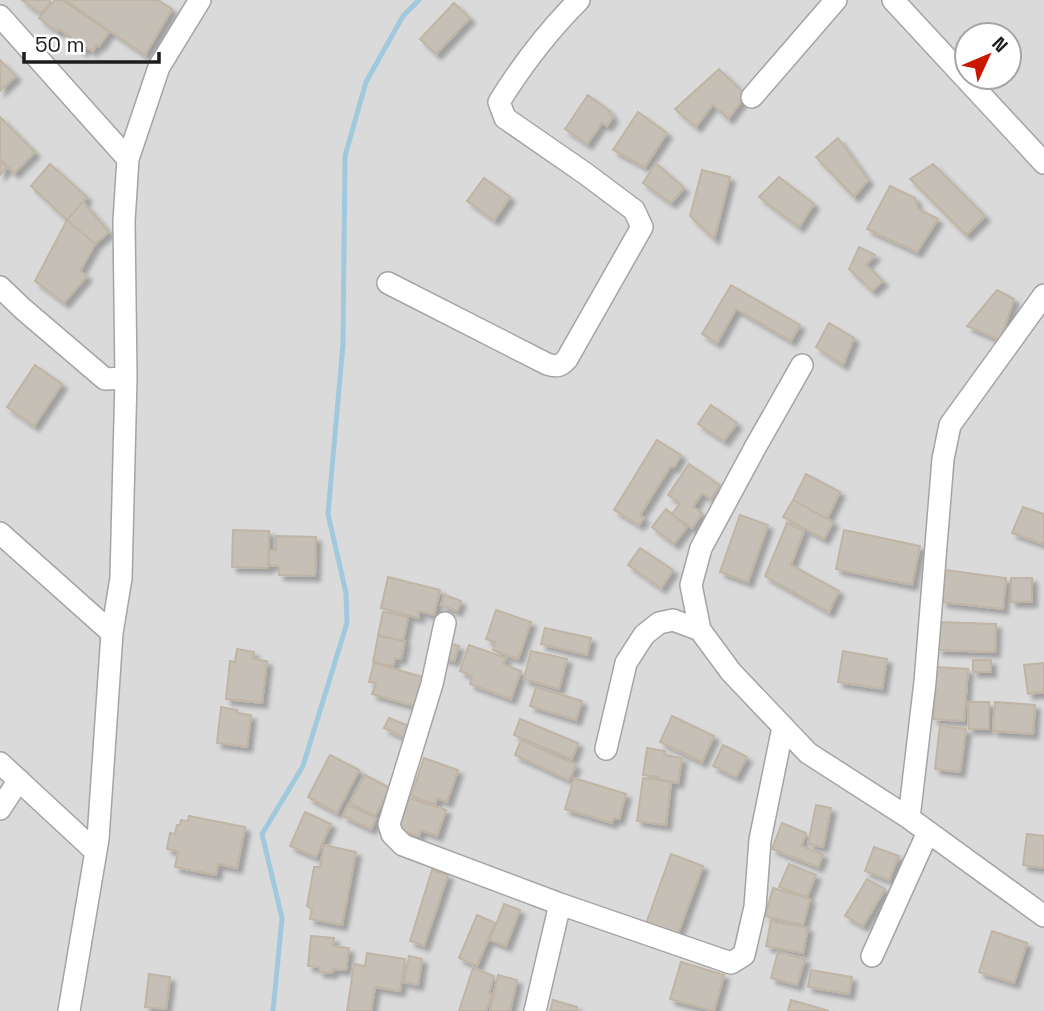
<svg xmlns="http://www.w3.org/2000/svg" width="1044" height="1011" viewBox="0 0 1044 1011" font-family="'Space Grotesk',sans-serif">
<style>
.residential{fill:#dbdada;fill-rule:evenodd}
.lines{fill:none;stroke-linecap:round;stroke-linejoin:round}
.stream{stroke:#a1c9de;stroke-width:5}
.building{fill:#c6bfb5;stroke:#c0b4a4;stroke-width:2;filter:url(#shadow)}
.minor-casing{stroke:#a4a4a4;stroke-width:24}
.minor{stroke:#fff;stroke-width:21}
</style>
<defs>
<filter id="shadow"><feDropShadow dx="5" dy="5" stdDeviation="2" flood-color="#0004"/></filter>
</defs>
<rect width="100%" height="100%" fill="#eeece2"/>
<!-- residential -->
<path class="residential" d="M0 0H1044V1011H0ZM967 35H1009V77H967Z"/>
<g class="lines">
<!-- stream -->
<path class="stream" d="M273 1011 282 918 262 834 303 766 347 623 346 593 328 514 343 344 345 156 366 82 403 16 419 0"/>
</g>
<!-- building -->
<path class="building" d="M22 0H49L51 2 41 14Z
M55 0H62L109 32 99 46 97 44 93 51 86 47 82 51 70 41 72 38 59 29 57 32 39 18Z
M65 0H158L172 9 145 55Z
M454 3 470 18 436 54 420 39Z
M0 60 16 76 0 91Z
M719 69 746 95 728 119 713 104 696 127 675 109Z
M588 95 610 111 609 113 613 117 607 126 602 123 587 144 565 129Z
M638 112 667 133 645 167 613 150Z
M0 117 35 152 14 173 0 159Z
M838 138 868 180 854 197 816 157Z
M0 160 7 167 0 175Z
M656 163 684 188 671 203 643 183Z
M50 164 87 197 67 220 31 186Z
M933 164 985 216 966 235 910 179Z
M702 170 730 177 714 239 690 216Z
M779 177 814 204 799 227 759 197Z
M484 178 510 197 494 220 467 201Z
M890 186 915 198 918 209 938 219 917 252 867 229Z
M83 202 109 232 95 244 67 220Z
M67 220 95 244 80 271 87 276 64 303 35 281Z
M859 247 875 255 866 265 883 281 872 291 849 269Z
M731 285 800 325 791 341 736 309 717 343 702 334Z
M997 290 1014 299 1000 340 967 326Z
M829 323 854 338 843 365 816 347Z
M35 365 62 384 34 426 7 407Z
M711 405 737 423 724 441 698 424Z
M657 440 681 455 674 467H670L640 515 644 518 639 525 614 510Z
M689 464 720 485 711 499 702 493 693 507 702 513 692 528 672 514 680 503 668 495Z
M806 474 840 492 827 519 793 500Z
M793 500 833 522 824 539 783 517Z
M1023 507 1044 514V544L1012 533Z
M666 509 687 527 674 544 652 527Z
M740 515 768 525 748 582 720 572Z
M787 523 804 531 791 565 839 591 829 612 765 576Z
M233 530 269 531 268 568 232 567Z
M844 530 920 546 912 585 836 569Z
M276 536 316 537 315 576 279 575V566L269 565V550H276Z
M640 548 673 570 661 588 628 565Z
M945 570 1006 578 1003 609 942 602Z
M388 577 440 590 434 615 419 611V618L381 608Z
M1011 578H1032V602H1011Z
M445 595 461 601 457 611 441 605Z
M496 610 531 622 518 659 493 650 495 642 486 639Z
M383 612 408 617 403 641 378 635Z
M939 622 996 624 995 652 938 650Z
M545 628 591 638 587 655 541 644Z
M378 636 405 641 401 659 395 658 393 666 373 662Z
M446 642 459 646 454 661 441 657Z
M469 645 506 658 503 664 521 671 511 699 470 684 472 676 460 671Z
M237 649 254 652 253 659 267 661 262 703 226 699 230 661 235 662Z
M531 651 567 659 559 689 524 679Z
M843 651 887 659 882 689 838 682Z
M973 660H991V672H973Z
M374 663 426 678 418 707 372 694 376 683 369 682Z
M1044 663V692L1028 694 1024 665Z
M937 667 968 669 964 721 933 719Z
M536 687 582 701 576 720 530 706Z
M968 702H989V729H969Z
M995 702 1035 705 1033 734 993 731Z
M221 707 237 710V713L251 715 247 747 217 743Z
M672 716 714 736 702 762 660 742Z
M389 718 414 728 409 740 384 728Z
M520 719 578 743 572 759 514 735Z
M940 725 966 729 960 772 935 769Z
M521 740 576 765 569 780 515 755Z
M723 745 747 757 736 777 713 766Z
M647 748 665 751 664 755 682 758 678 783 658 779V777L643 775Z
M330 755 359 770 337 813 308 797Z
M424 758 458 770 447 802 437 798 435 804 411 796Z
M365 775 390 788 375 816 350 803Z
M574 778 626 794 619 819 614 818 612 823 565 809Z
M643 778 671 782 666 825 637 821Z
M409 798 446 810 437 836 421 830 419 836 398 829Z
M348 805 376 818 371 829 343 816Z
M816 805 831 808 823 847 808 844Z
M305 812 331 824 316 857 290 846Z
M189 816 245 827 237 868 218 864 216 875 175 867 178 851 167 849 170 833 175 834 177 825H180L181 820 188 821Z
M782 823 806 833 801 846 823 854 818 867 772 849Z
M1027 834 1044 836V868L1023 865Z
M324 845 356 852 342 925 310 919 312 909 307 906 314 867H320Z
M874 847 899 856 889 880 865 871Z
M671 854 703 866 677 936 646 924Z
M789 864 816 875 807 897 779 887Z
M432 870 448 875 424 946 410 941Z
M867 879 885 889 863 926 845 916Z
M773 888 810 899 803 925 765 916Z
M504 904 520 910 506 946 490 940Z
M477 915 495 923 477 966 459 958Z
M771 921 808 928 803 953 766 946Z
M992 931 1027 943 1014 983 979 972Z
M311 936 334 938 333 946 349 948 346 970 333 969 332 973 319 972V967L308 966Z
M778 952 805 959 797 985 771 978Z
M367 953 405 959 400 991 375 987 371 1011H347L354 964 365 966Z
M409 956 422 959 418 985 404 982Z
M681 962 724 975 714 1011 670 999Z
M473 968 494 976 489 993 492 994 486 1011H459Z
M811 970 852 977 849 994 808 987Z
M149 974 170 977 166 1009 145 1007Z
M498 975 517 980 510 1011H490Z
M553 1000 577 1007 576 1011H550Z
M791 1000 829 1011H788Z"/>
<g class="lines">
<defs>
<path id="minor" d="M893 0 1044 163
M0 16 128 159
M752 97 836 0
M388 283 547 364C556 367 560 367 567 359L642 227 634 210 586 174 505 118 499 102C522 65 548 31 579 0
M0 287 23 309 105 379 126 378
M802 365 756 446 701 548 691 585 700 630 731 672 808 753 909 818 1044 916
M0 533 112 633
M445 623 432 684 389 824 392 834 403 845 560 904 731 963 744 955 755 907 760 840 783 727
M606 749 626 663 644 635 659 623 673 620 700 630
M0 763 95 851
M0 809 19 780
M909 818 925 682 943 459 950 425 1044 295
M872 956 928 832
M69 1011 98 839 112 633 121 578 126 378 124 221 128 159 159 67 200 0
M535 1011 560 904"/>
</defs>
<!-- minor casing -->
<use href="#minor" class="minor-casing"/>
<!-- minor -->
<use href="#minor" class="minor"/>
</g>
<!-- north arrow -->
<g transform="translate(988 56) rotate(46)"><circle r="33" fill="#ffffff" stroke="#a5a5a5" stroke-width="2"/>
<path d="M0-5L12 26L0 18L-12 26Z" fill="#ca1700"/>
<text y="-10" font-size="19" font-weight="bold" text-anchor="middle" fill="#1d1d1d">N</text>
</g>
<!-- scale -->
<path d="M24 52v10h135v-10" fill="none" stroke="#1d1d1d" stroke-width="3.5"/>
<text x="35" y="52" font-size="21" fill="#1d1d1d" stroke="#ffffff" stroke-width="5" paint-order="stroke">50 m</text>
</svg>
